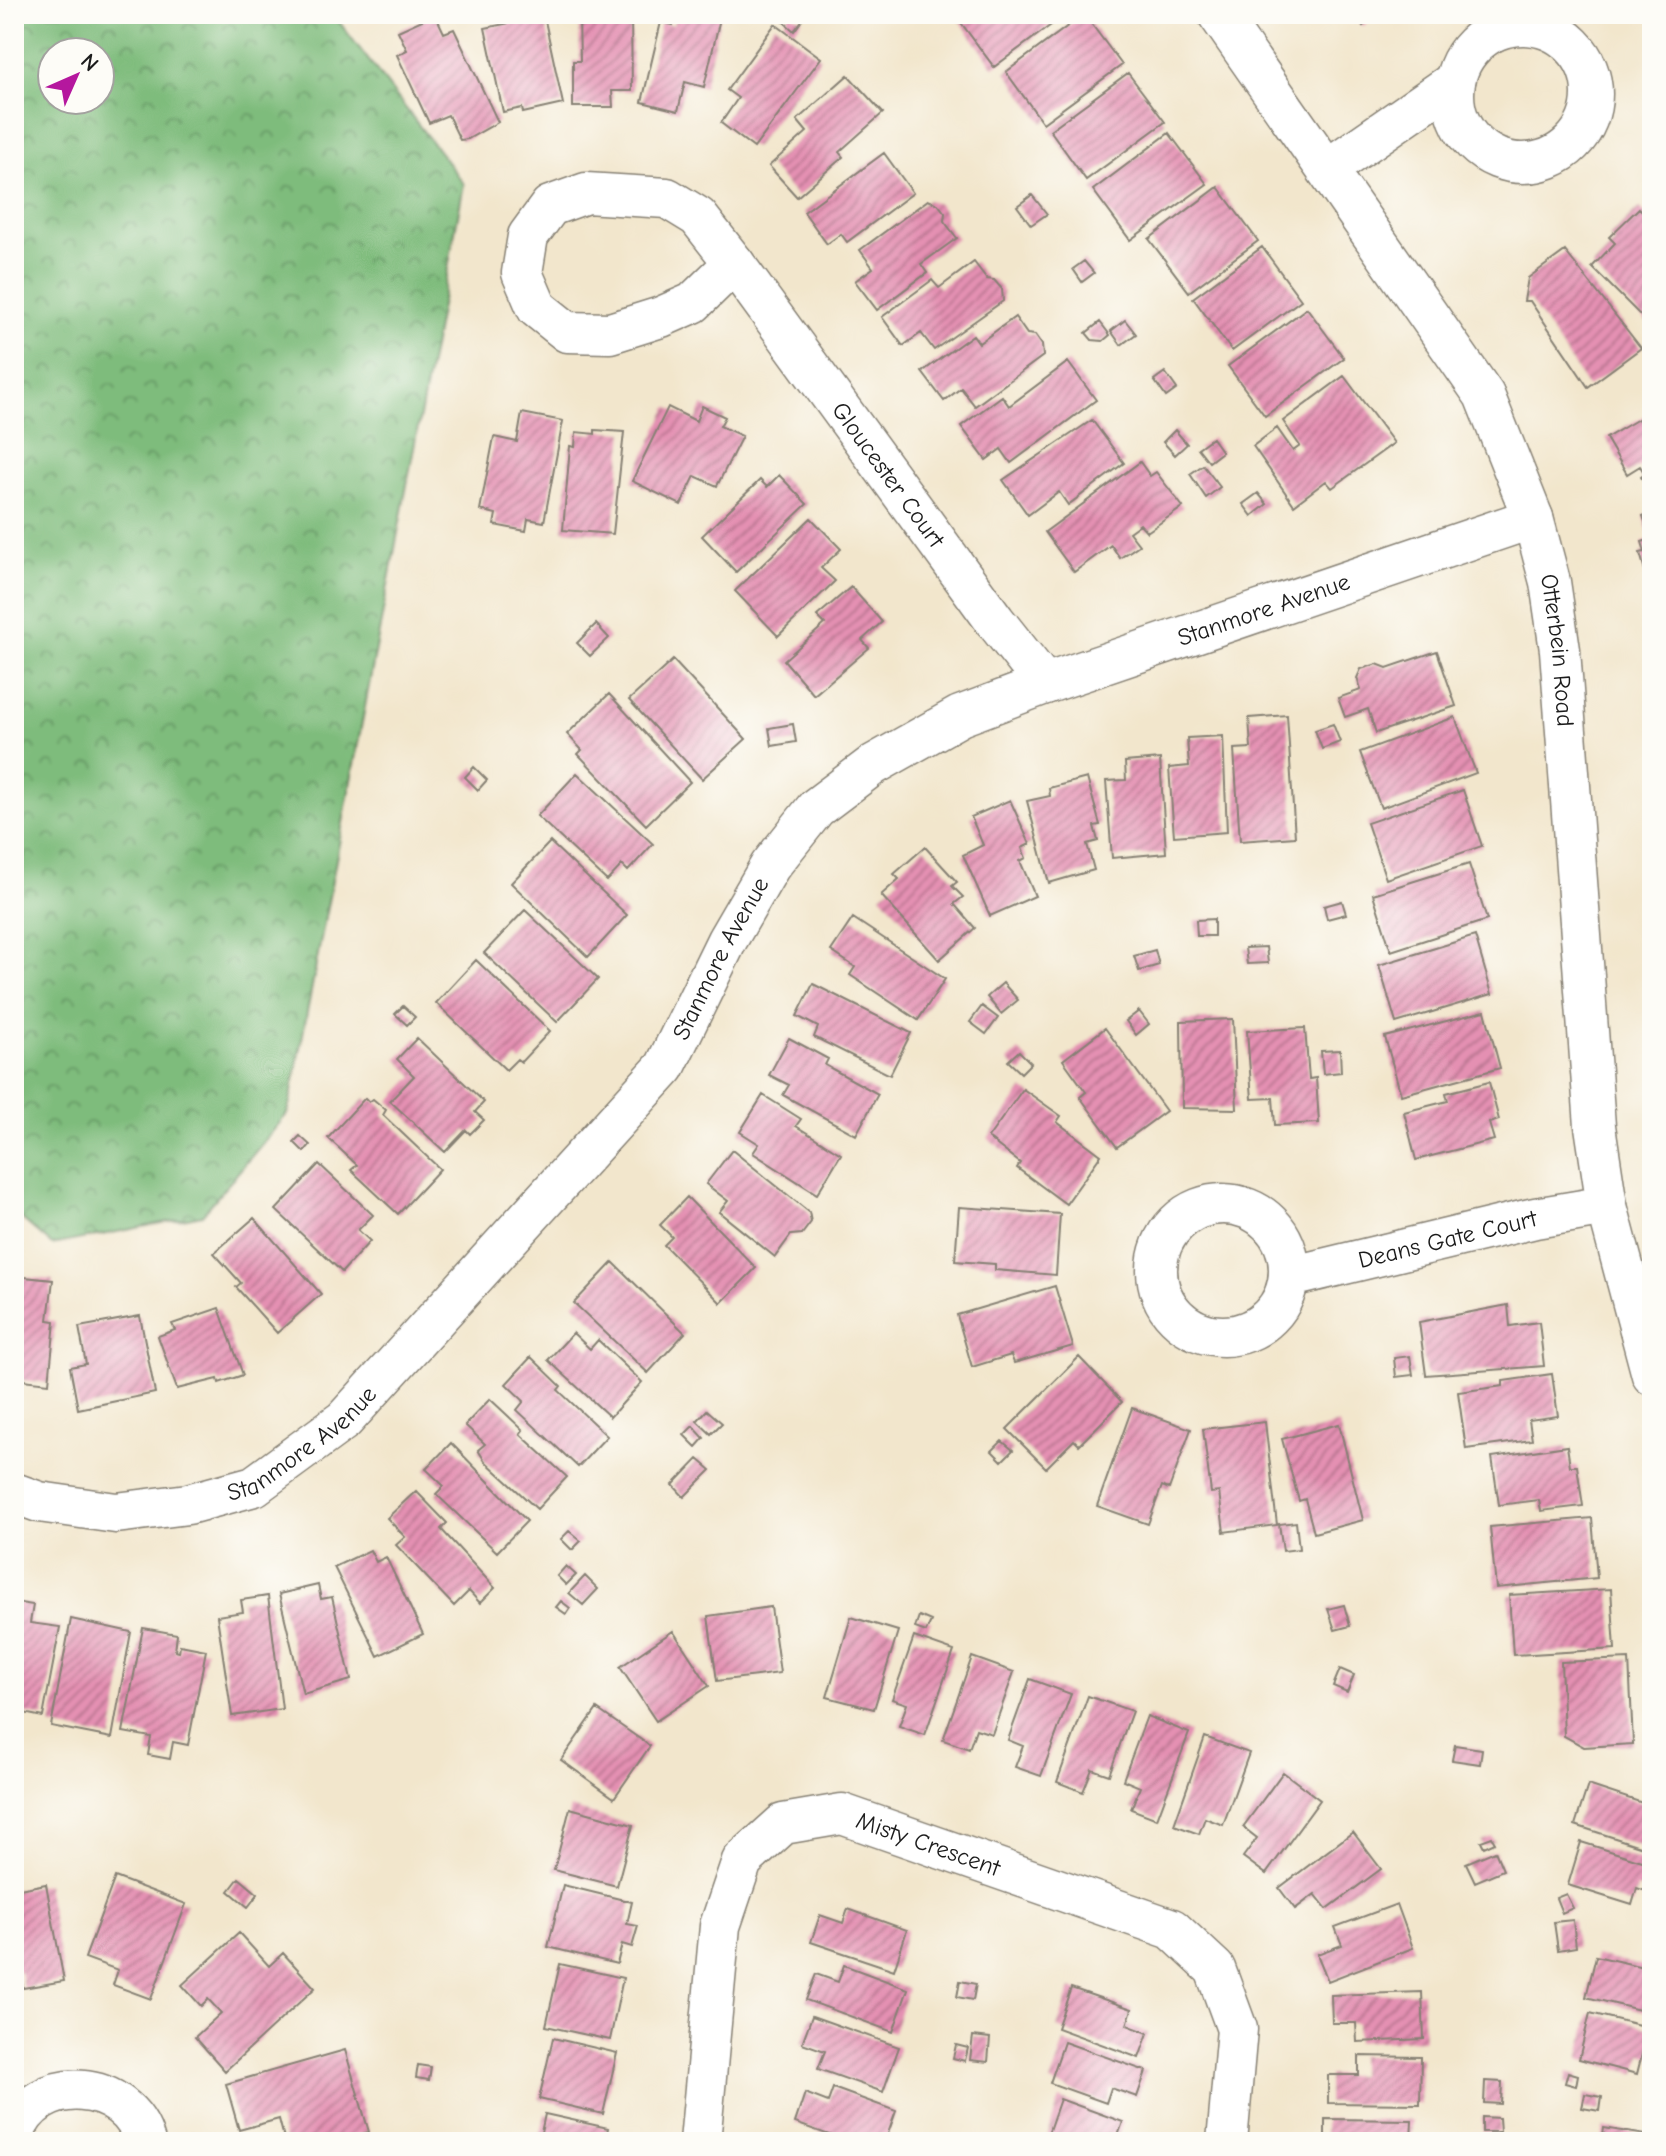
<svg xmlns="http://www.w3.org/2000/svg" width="1666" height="2156" viewBox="0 0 1666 2156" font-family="'Comic Neue',sans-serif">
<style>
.forest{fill:url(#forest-crowns);stroke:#4d6c4c;stroke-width:2;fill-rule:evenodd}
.building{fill:url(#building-hatch)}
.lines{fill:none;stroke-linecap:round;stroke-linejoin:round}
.minor-casing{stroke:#878174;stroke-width:43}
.minor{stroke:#fff;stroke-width:40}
.labels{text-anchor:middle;stroke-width:7;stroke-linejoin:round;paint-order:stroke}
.street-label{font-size:24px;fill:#1c1c1c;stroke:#fdfcf7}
</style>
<defs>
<pattern id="forest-crowns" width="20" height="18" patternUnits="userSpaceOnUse" patternTransform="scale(2)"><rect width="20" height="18" fill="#7ebc7c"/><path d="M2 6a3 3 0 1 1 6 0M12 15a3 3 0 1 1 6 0" fill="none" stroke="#669865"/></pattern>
<pattern id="building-hatch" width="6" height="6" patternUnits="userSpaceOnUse" patternTransform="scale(2)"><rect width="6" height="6" fill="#e490b2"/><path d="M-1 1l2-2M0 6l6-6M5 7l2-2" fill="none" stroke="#b87590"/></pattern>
</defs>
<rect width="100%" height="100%" fill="#fdfcf7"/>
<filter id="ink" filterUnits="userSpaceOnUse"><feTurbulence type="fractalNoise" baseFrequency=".0125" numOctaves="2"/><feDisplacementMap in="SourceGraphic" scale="16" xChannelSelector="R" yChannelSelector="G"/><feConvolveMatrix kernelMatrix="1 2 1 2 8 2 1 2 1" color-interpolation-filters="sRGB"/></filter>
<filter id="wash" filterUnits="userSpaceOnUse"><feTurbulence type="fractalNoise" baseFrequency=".006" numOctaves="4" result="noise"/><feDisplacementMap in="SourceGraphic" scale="32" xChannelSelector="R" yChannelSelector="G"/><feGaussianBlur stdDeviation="1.8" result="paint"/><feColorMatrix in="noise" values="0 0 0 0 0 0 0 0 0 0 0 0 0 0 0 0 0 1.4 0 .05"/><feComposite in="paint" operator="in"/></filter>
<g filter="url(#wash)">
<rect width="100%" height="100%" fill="#f2e6cc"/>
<!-- forest -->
<path class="forest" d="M14 14H333L464 184 288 1113 202 1215 52 1245 14 1212ZM52 52H100V100H52Z"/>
<g id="blocks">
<!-- building -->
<path class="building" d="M435 14 444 33 454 29 498 122 468 139 460 140 448 115 429 123 397 55 407 50 398 31Z
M676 14H721L704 87 685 82 678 111 642 102 661 22 673 25Z
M790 14 803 19 794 31 784 22Z
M959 14H1066L994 67 956 16Z
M1084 14 1122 65 1043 123 1006 72Z
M1354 14H1386L1381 18 1378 14 1363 26Z
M579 15H631L632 91H612L613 107H573V61H580Z
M544 16 563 104 523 113 522 108 503 112 485 28Z
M775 24 821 58 754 148 721 123 738 98 727 90Z
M1128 73 1165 122 1086 180 1050 130Z
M848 75 883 113 839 152 843 157 797 197 769 166 807 132 797 120Z
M1169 133 1207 184 1130 240 1093 190Z
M884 153 913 193 847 242 841 234 827 244 804 212Z
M1218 187 1258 241 1189 292 1149 239Z
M1032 195 1047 214 1031 225 1017 206Z
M928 200 938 204 945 213 944 221 957 238 921 264 927 273 877 310 855 281 873 268 860 250Z
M1639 208 1652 220V327L1592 267 1615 243 1609 237Z
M1262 247 1301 300 1232 351 1193 298Z
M1565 251 1641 348 1588 387 1530 301H1524L1528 278Z
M1084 261 1094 273 1082 282 1073 269Z
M974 262 987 279 994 280 1002 289 1003 301 934 350 921 333 903 346 882 317 932 280 939 288Z
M1307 308 1344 358 1265 416 1228 366Z
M1015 317 1027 334 1035 335 1042 345 1043 356 975 406 961 388 944 401 922 372 973 335 979 343Z
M1125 320 1136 334 1121 345 1111 331Z
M1100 322 1110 335 1103 341 1092 340 1086 333Z
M1068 362 1096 400 1011 463 1001 449 986 460 961 426 1002 396 1009 406Z
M1165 372 1177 389 1166 397 1154 380Z
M1344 376 1394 443 1332 488 1326 481 1294 505 1253 446 1277 428 1293 451 1300 446 1283 421Z
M702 406 725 417 720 426 742 436 717 486 695 476 681 505 632 481 668 407 696 421Z
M1652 411V495L1641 477 1645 474 1640 466 1627 474 1606 438Z
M522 413 563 421 544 522 528 519 526 531 494 525 496 514 480 510 494 437 517 442Z
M1092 420 1124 463 1068 505 1059 492 1028 515 1003 480Z
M595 430 624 432 613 534 563 530 570 446 575 447 576 432 595 434Z
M1175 430 1187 444 1175 455 1163 442Z
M1212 438 1222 452 1209 462 1198 448Z
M1140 462 1150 476 1156 472 1183 507 1147 532 1140 524 1129 532 1139 545 1120 558 1111 545 1074 572 1045 532Z
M1203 465 1220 487 1206 498 1190 474Z
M779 475 807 504 736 572 702 536 760 480 767 487Z
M1258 493 1267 504 1252 516 1243 504Z
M1652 513V591H1651L1640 553 1645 552 1642 542 1651 539 1643 516Z
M811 518 841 549 821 568 835 581 778 636 735 591Z
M851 587 882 622 862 640 869 648 814 695 784 660 825 624 817 616Z
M596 624 609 638 590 656 577 643Z
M1437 651 1456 706 1376 733 1368 709 1345 717 1338 698 1361 690 1357 678 1361 669 1377 664 1387 668Z
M673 660 746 739 702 779 629 700Z
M609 694 690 782 646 825 578 754 582 750 567 734Z
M1287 715 1295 837 1240 841 1234 749 1251 748 1249 718Z
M1455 717 1476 773 1381 808 1360 752Z
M793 724 796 742 772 746 769 728Z
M1333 724 1340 742 1322 749 1315 730Z
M1223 736 1227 832 1174 836 1169 768 1189 766 1187 738Z
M1160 759 1166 853 1112 858 1106 781 1126 780 1125 762Z
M474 767 487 780 478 790 465 777Z
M577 773 653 844 628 871 622 865 607 881 537 816Z
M1087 778 1100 825 1094 826 1098 841 1087 844 1094 870 1049 883 1027 801 1050 796 1049 788Z
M1463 790 1482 846 1386 879 1367 823Z
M1010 800 1030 844 1022 848 1026 858 1020 861 1035 896 990 916 963 855 983 845 971 817Z
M550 842 627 915 588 957 511 883Z
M925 847 957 882 952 886 963 897 954 904 975 928 939 960 881 895 899 879 894 874Z
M1469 864 1487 920 1391 951 1373 894Z
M1342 901 1346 914 1327 919 1324 906Z
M525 910 598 979 557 1022 484 953Z
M853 918 945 979 918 1020 850 975 855 967 831 951Z
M1214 919V936H1197L1196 920Z
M1475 936 1492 994 1396 1023 1379 965Z
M1266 947 1268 963 1247 964 1245 948Z
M1155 950 1159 965 1139 971 1134 956Z
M476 960 550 1031 521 1062 517 1059 506 1070 436 1003Z
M1003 983 1018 1000 1001 1014 987 997Z
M813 984 911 1033 890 1075 814 1037 818 1027 797 1016Z
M403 1006 415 1017 407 1025 395 1014Z
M982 1006 998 1018 986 1034 970 1022Z
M1139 1011 1149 1024 1136 1035 1126 1021Z
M1485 1011 1500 1068 1401 1095 1385 1037Z
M1233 1019 1237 1109 1182 1108 1181 1021Z
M1105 1028 1166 1111 1117 1147 1080 1097 1086 1092 1063 1060Z
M1305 1028 1309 1079 1316 1078 1319 1123 1275 1125 1273 1098 1252 1099 1247 1031Z
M417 1038 484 1102 475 1112 484 1120 470 1134 466 1130 445 1152 390 1101 414 1076 397 1059Z
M789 1038 828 1059 825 1065 878 1094 856 1135 783 1095 789 1085 769 1075Z
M1340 1050 1341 1072 1323 1074 1321 1051Z
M1019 1051 1031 1063 1021 1073 1008 1061Z
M1489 1082 1499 1120 1489 1123 1494 1140 1416 1160 1404 1112 1448 1101 1446 1093Z
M1023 1089 1061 1116 1057 1122 1101 1155 1066 1204 1017 1168 1020 1163 988 1138Z
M763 1095 801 1119 796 1126 841 1154 817 1194 753 1153 759 1144 740 1132Z
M365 1098 369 1102 373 1099 386 1110 383 1115 440 1169 398 1214 351 1170 357 1165 328 1138Z
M300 1136 310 1145 304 1152 294 1142Z
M732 1150 809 1212 811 1222 802 1234 791 1235 775 1257 719 1212 728 1201 706 1184Z
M319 1164 373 1215 358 1230 370 1241 342 1272 276 1210Z
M687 1197 756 1268 721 1303 664 1245 672 1237 660 1225Z
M959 1207 1060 1214 1056 1275 995 1270V1264L955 1261Z
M254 1218 321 1294 277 1333 236 1287 241 1283 214 1253Z
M613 1262 685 1333 648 1373 574 1303Z
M14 1276 53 1280 48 1320 55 1321 49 1383 14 1379Z
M1055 1286 1073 1346 1014 1363 1011 1355 972 1367 957 1315Z
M1508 1305 1510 1326 1539 1322 1544 1366 1426 1375 1419 1322Z
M219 1308 243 1375 219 1383 218 1379 177 1389 158 1336 175 1330 172 1324Z
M140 1316 155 1393 78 1409 70 1367 86 1364 79 1327Z
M573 1333 590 1349 598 1340 642 1382 610 1417 548 1360Z
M1410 1356 1413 1375 1396 1377 1394 1358Z
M531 1357 561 1386 558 1390 607 1436 578 1467 517 1410 524 1401 506 1384Z
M1079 1357 1122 1402 1079 1445 1074 1440 1046 1468 1007 1429Z
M1552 1374 1558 1416 1529 1420 1532 1440 1466 1449 1458 1392 1503 1386V1381Z
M490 1399 523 1430 520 1434 567 1477 537 1509 485 1461 478 1450 485 1444 465 1425Z
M1132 1408 1191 1429 1169 1489 1162 1486 1148 1524 1097 1506Z
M707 1410 722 1423 711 1434 697 1421Z
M1265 1422 1277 1525 1224 1532 1219 1492 1211 1493 1203 1429Z
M1339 1424 1363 1520 1314 1533 1305 1499 1299 1501 1282 1439Z
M693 1426 704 1438 696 1447 684 1435Z
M1002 1441 1013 1450 1002 1461 992 1451Z
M451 1443 527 1521 497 1552 436 1494 444 1486 426 1469Z
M1567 1446 1570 1466H1577L1583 1506 1541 1511 1539 1500 1499 1505 1492 1457Z
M698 1459 711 1470 684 1497 673 1485Z
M416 1491 447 1523 441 1529 495 1588 480 1603 469 1591 454 1606 396 1545 405 1537 387 1518Z
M1592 1518 1597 1578 1496 1588 1490 1527Z
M1296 1522 1299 1549 1283 1551 1279 1524Z
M569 1531 581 1541 572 1550 561 1539Z
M370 1550 376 1562 386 1557 423 1634 378 1656 334 1567Z
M566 1566 576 1575 566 1585 557 1576Z
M585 1576 598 1589 583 1605 569 1593Z
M318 1585 321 1599 332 1597 351 1680 303 1694 279 1594Z
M1611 1589 1615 1649 1513 1655 1509 1595Z
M268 1596 282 1709 232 1716 217 1616 243 1612 241 1600Z
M561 1601 570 1608 566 1614 556 1607Z
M14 1602 33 1605 30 1623 60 1627 43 1717 14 1711Z
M1344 1605 1350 1626 1335 1630 1328 1609Z
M771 1607 780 1673 717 1681 708 1616Z
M919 1616 931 1621 926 1632 915 1628Z
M851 1617 898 1631 874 1709 827 1697Z
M71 1619 131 1632 112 1738 51 1726Z
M143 1628 177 1634 175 1651 179 1652 180 1645 206 1650 188 1745 173 1742 170 1759 148 1755 151 1737 123 1732Z
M673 1631 709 1686 656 1721 620 1667Z
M914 1637 954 1651 925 1735 899 1726 907 1704 892 1699Z
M972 1657 1014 1672 992 1734 976 1729 969 1749 943 1740Z
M1629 1659 1633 1744 1584 1747 1564 1736 1561 1662Z
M1340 1669 1354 1675 1347 1692 1333 1686Z
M1030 1679 1071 1694 1041 1776 1015 1767 1023 1746 1008 1740Z
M1088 1696 1132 1711 1109 1775 1092 1769 1083 1792 1057 1782Z
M597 1709 650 1746 614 1798 561 1760Z
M1147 1716 1189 1733 1157 1819 1131 1809 1140 1787 1123 1780Z
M1205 1737 1249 1753 1223 1825 1205 1818 1199 1834 1174 1825Z
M1455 1745 1482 1749 1480 1764 1452 1760Z
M1283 1772 1320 1800 1266 1874 1243 1857 1257 1838 1243 1827Z
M1588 1785 1652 1806 1647 1819 1652 1821V1850L1575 1825Z
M570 1808 633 1825 617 1886 554 1870Z
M1353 1832 1381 1869 1327 1909 1315 1894 1295 1909 1279 1888Z
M1492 1837 1495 1842 1484 1847 1481 1841Z
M1581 1842 1652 1864V1893L1637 1888 1632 1905 1568 1885Z
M1495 1851 1503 1870 1475 1882 1466 1863Z
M115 1877 186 1904 151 1999 113 1985 118 1970 85 1958Z
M239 1878 258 1894 248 1907 229 1891Z
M46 1884 64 1981 23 1988 20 1971 14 1972V1890Z
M563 1885 632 1902 627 1924 638 1926 632 1947 622 1944 617 1964 548 1947Z
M1566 1894 1573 1908 1562 1913 1556 1898Z
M1397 1904 1413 1948 1328 1981 1317 1954 1342 1945 1335 1927Z
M848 1909 907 1930 894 1970 811 1942 820 1915 843 1923Z
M1573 1920 1576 1947 1558 1950 1554 1922Z
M239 1933 269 1966 283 1953 315 1988 225 2071 195 2037 221 2013 208 1999 201 2006 182 1985Z
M1596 1956 1652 1969V2013L1586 1997Z
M560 1964 623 1978 610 2040 546 2026Z
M844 1965 908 1989 893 2032 806 2000 816 1974 838 1982Z
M960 1981 976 1984 973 2000 957 1997Z
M1071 1988 1132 2009 1127 2025 1148 2033 1139 2058 1057 2028Z
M1422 1992 1424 2039 1357 2042 1356 2023H1332L1331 1995Z
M1590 2013 1652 2028V2057L1642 2054 1637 2074 1579 2059Z
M812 2016 899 2047 883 2092 818 2069 825 2051 802 2043Z
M973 2036 990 2038 988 2062 970 2060Z
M553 2038 617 2053 603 2114 539 2099Z
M1064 2042 1146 2071 1137 2097 1111 2088 1106 2103 1050 2083Z
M956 2045 968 2048 965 2061 953 2058Z
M345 2050 369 2132 333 2142H285L279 2119 239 2130 226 2084Z
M1359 2056 1421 2057 1420 2104 1328 2103V2075H1359Z
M418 2065 431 2067 429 2080 416 2078Z
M1568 2072 1578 2075 1576 2086 1565 2083Z
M1485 2081 1502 2082 1501 2104 1484 2103Z
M833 2088 896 2111 885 2142H849L795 2123 805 2093 828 2102Z
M1585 2094 1602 2097 1600 2111 1582 2108Z
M1060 2099 1123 2122 1118 2136 1132 2142 1046 2139Z
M545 2114 608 2128 605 2142H539Z
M1482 2117 1499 2118 1500 2132H1482Z
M1325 2119 1412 2120 1411 2142H1325Z
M1604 2128 1652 2136V2142H1602Z"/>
</g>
</g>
<g filter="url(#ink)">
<use href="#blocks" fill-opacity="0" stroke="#878174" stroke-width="2"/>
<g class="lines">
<defs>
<g id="minor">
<path id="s1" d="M1218 14 1484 395 1533 518 1550 582 1560 650 1595 1126 1607 1206 1652 1375"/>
<circle cx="1523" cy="94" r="69"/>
<path d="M1328 169 1455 81"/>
<path d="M586 193 667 198 698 217 734 263 693 303 661 317 610 333 567 332 537 308 522 273 528 236 550 206Z"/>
<path id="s2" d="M734 263 995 621 1045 684"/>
<circle cx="1223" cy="1270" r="66"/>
<path id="s3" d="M1290 1277 1535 1218 1607 1206"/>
<path id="s4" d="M14 1493 39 1502 116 1513 188 1504 254 1486 344 1420 665 1067 727 940 770 866 816 808 873 765 960 716 1045 684 1533 518"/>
<path d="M14 2134C36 2071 128 2079 145 2142"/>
<path id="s5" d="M700 2142 720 1926 742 1861 783 1824 842 1814 1172 1929 1215 1969 1237 2029 1227 2142"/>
</g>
</defs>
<!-- minor casing -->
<use href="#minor" class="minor-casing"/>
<!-- minor -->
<use href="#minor" class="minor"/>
</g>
</g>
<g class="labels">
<!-- street labels -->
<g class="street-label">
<text dy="8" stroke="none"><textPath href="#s2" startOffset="262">Gloucester Court</textPath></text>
<text dy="8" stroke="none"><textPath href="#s4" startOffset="1628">Stanmore Avenue</textPath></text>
<text dy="8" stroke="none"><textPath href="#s1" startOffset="732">Otterbein Road</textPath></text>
<text dy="8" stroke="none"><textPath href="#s4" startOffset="956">Stanmore Avenue</textPath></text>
<text dy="8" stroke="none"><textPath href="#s3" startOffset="162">Deans Gate Court</textPath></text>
<text dy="8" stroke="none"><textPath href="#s4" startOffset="308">Stanmore Avenue</textPath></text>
<text dy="8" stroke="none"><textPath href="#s5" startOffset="492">Misty Crescent</textPath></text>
</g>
</g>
<!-- margin -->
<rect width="1666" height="2156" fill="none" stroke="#fdfcf7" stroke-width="48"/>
<!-- north arrow -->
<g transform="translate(76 76) rotate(45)"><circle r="38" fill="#fdfcf7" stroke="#a3a29f" stroke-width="2"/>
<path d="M0-6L14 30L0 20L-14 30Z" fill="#b5179e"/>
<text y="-12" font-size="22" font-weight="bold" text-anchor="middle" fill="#1c1c1c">N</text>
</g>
</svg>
